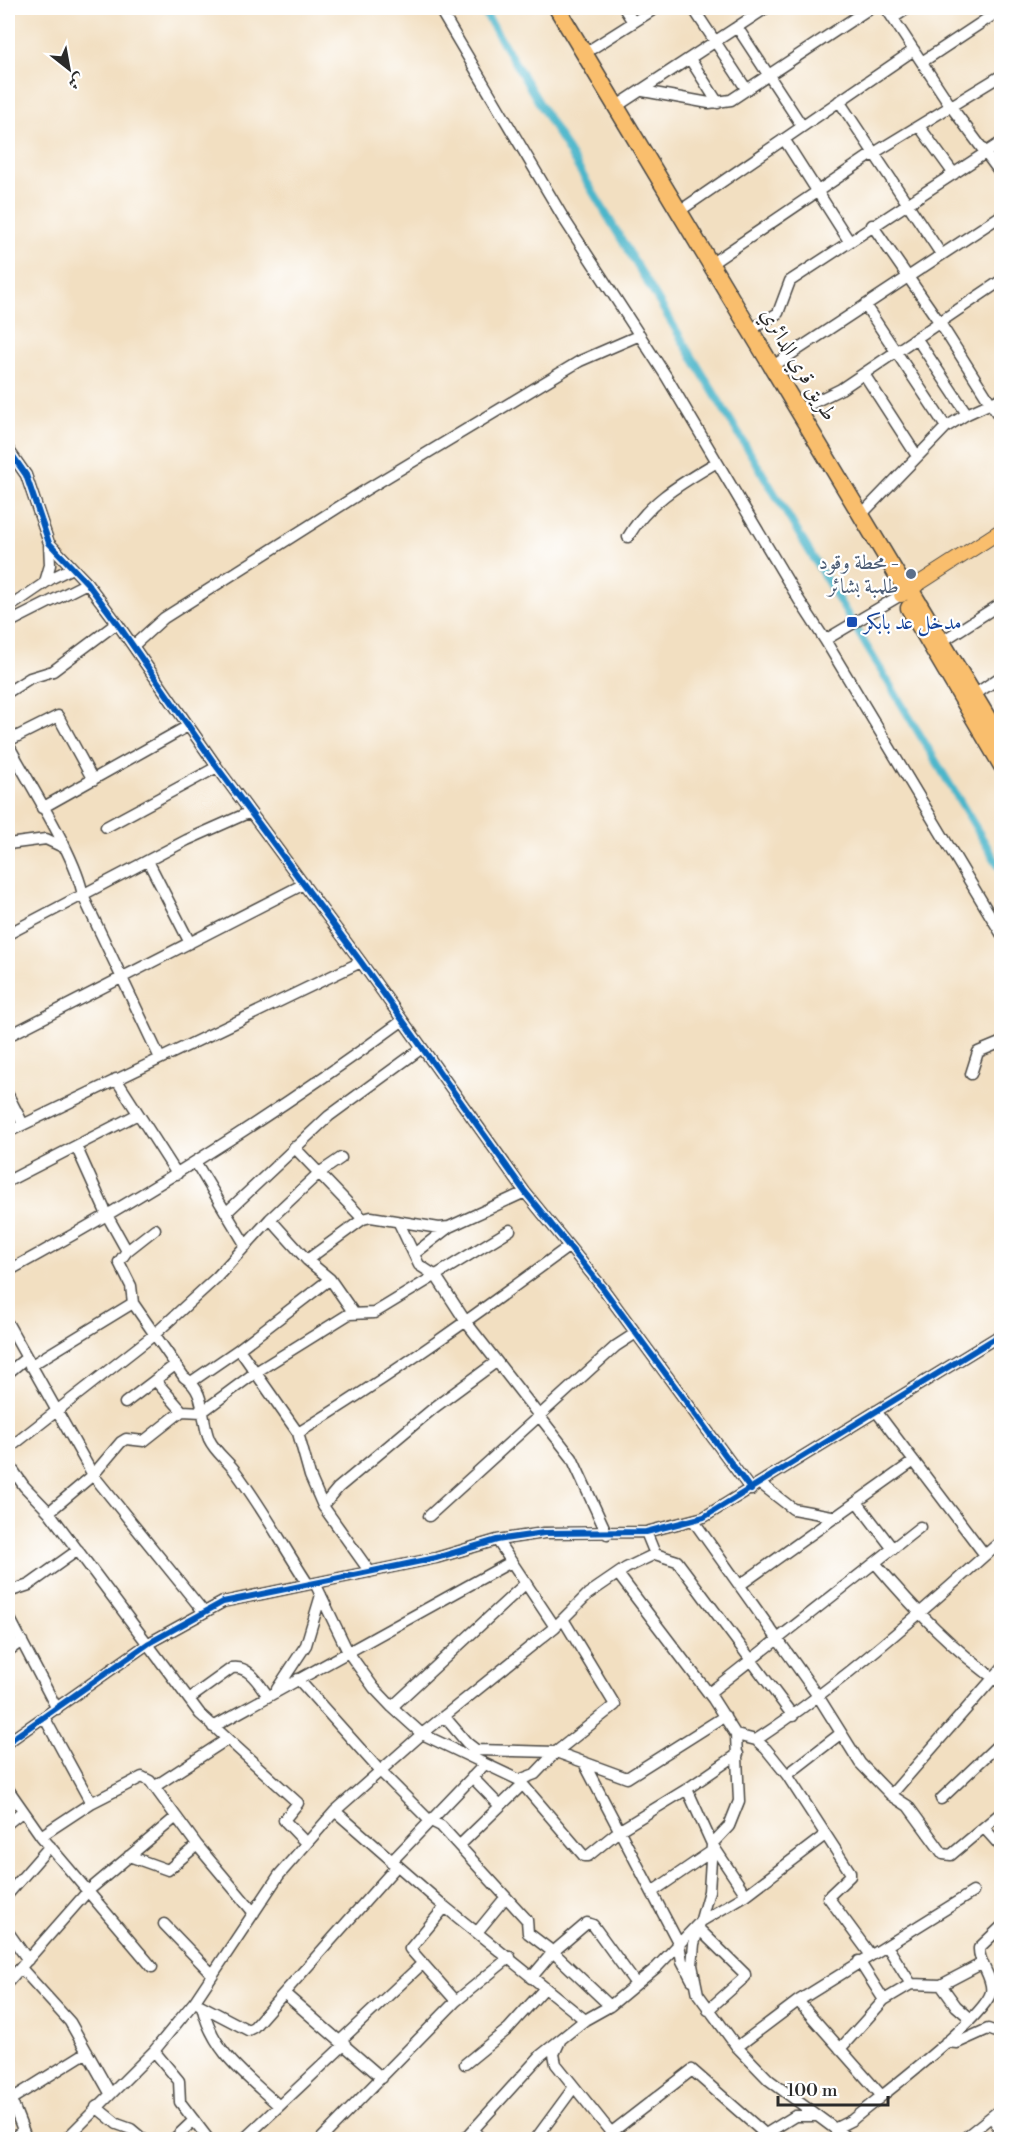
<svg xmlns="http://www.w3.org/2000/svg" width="1009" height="2147" viewBox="0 0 1009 2147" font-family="'Libre Bodoni',Amiri,serif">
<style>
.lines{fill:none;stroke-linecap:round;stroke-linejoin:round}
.canal{stroke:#4cb6ca;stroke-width:8}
.minor-casing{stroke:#494642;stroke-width:13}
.major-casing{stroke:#494642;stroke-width:16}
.highway-casing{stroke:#494642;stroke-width:19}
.minor{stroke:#fff;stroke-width:10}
.major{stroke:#f9be6d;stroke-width:14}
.highway{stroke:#f9be6d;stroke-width:16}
.cycleway-casing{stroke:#fff;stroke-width:10}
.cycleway{stroke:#0057b8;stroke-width:6}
.service-dot{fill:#5c6f8a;stroke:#fff;stroke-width:2}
.transit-dot{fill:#1a4fb4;stroke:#fff;stroke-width:2}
.labels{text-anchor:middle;stroke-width:4.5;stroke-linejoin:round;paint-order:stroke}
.street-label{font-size:21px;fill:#2b2b2b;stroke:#fff}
.service-label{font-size:21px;fill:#4e5e75;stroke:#fff;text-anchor:end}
.transit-label{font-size:21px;fill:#164399;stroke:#fff;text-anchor:start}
</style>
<rect width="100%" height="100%" fill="#fff"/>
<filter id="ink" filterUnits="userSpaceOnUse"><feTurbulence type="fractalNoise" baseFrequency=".0167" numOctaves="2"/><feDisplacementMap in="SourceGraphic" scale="12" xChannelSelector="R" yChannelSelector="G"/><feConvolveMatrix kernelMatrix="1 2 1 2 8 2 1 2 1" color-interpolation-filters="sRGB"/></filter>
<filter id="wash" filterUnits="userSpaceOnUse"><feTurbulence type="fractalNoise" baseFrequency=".008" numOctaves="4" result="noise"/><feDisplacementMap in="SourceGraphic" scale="24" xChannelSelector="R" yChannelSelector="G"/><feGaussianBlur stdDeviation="1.35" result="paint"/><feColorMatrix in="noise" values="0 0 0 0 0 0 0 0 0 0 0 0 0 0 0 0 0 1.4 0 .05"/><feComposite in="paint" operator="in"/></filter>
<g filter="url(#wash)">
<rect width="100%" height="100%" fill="#f2dfc1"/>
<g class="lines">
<!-- canal -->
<path class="canal" d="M482 8 1002 871"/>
</g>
</g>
<g filter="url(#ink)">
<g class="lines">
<defs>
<path id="minor" d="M439 8 564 219 666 376 799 600 825 640
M624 8 633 22
M693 8 747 90
M886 8 952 108 1002 175
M893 18 908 8
M737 27 802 126
M585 53 656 8
M690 59 718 103
M922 62 1002 9
M643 91 709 103 731 100 870 8
M839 101 941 254
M617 106 766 8
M919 126 954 174
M784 139 849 241
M681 210 914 50
M872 225 940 323 1002 421
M712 263 874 153 1002 75
M865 305 946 427
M752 329 778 313 790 281 1002 142
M917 339 967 414
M773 366 1002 215
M864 374 917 456
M800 409 841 389 1002 280
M8 449 26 475 49 543 87 583 117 623 217 767 361 962 525 1192 602 1287 751 1490
M862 514 946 427 967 414 1002 398
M628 537C649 501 682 483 717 462
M45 582 50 565 49 543
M901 595 825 640 1002 935
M8 608 52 578 72 568
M8 623 87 583
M941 642 1002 603
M133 646 164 618 364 491 580 361 640 335
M8 692 30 678 53 671 117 623
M974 695 1002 676
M8 741 58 716 93 780
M8 744C28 782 77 857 83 896L160 1058
M42 808 188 726
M106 827 217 767
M8 844 46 839 63 847
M148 861 190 943
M8 934 187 840 250 812
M8 1036 304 884
M971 1074 978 1052 1002 1042
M116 1079 177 1174
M8 1095 23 1124
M8 1132 361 962
M76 1146 108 1217 127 1251
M294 1147 363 1219
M196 1163 246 1246
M8 1181 138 1114
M227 1212 329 1116 422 1048
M270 1219 307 1260 330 1279 353 1312
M399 1223 419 1265 436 1276 466 1322 572 1458 607 1534
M155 1229 127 1251 119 1262 131 1286 133 1303 184 1377C207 1392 200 1417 209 1439 215 1452 227 1460 235 1471 262 1507 284 1547 308 1584
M414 1254 449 1227
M307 1260 363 1219 371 1217 439 1228 449 1227 525 1192
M8 1271C145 1196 276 1114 402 1021
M8 1324 93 1475 203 1611
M239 1349 298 1433 310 1476 323 1506 370 1572
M30 1366 133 1303
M8 1373 26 1358
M155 1380 182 1411
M191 1382 239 1349 330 1279
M125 1403 175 1365
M876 1411 985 1555
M298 1433C391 1376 480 1312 568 1247
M8 1449 155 1334 217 1277 270 1219 319 1173 341 1158
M8 1463 24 1486 49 1512 200 1714 298 1803 284 1820 306 1843
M761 1484 793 1509 837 1517
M857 1502 893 1549
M323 1506 338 1488 435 1407 496 1362
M49 1512 93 1475 121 1442 126 1439 144 1441 182 1411 202 1412 256 1372 349 1314 374 1313 510 1230
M429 1516 616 1346 636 1333
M693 1520 818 1696 860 1763 891 1795 908 1806 943 1854 951 1855 1002 1812
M497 1540 555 1627
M655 1554 677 1561 793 1716
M876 1564C914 1609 953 1650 1002 1684
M618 1574 713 1699 736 1735 739 1801 729 1826 712 1844 709 1891 694 1944 692 1965 698 1994 737 2047 769 2080 850 2140
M315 1583 348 1652 374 1688 392 1707 422 1734 519 1780 584 1856H588L620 1830 687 1789
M740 1585 914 1461
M8 1592 29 1585 78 1550
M8 1615 57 1709
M8 1651 22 1641
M298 1679 381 1772 429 1820 441 1826 527 1920 528 1933 553 1952 610 2006
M277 1689 306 1645 321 1595
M709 1693 920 1527
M189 1699 232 1668C249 1665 259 1684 268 1696
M392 1707 526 1583
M444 1716 467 1743 476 1750 556 1752 627 1778 725 1716
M44 1717 91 1803
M213 1727 511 1562
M736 1735 756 1740 766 1749 787 1775 850 1872V1876L828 1897 870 1954
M756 1740C844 1682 923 1611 1002 1540
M8 1742 149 1643 223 1602 436 1558 497 1540 544 1533 646 1532 704 1517 1002 1334
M738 1754 687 1789 712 1844 746 1895
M584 1763 679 1944 682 1961 692 1980
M787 1775 840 1734
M472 1777 500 1806
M519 1780 535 1774 556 1752 615 1705 563 1619
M154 1787 226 1740
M8 1789 41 1836 152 1967
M891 1795 1002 1668
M941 1799 1002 1741
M335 1811 445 1907 585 2020
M8 1823 23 1811
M985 1829 1002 1848
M41 1836 91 1803 142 1777 150 1781 197 1845 254 1913
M460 1845 523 1784
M129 1856 168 1870 197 1845
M391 1862 484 1765
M652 1892 712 1851
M8 1894 50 1846
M445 1907 410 1949 456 2001
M164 1924 212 1974
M700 1930 745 1974V1977L708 2010
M478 1931 505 1898
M8 1932 28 1960
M887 1946 911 1984
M859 1961 884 2000
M21 1968 70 2022 110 2093
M531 1978 553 1952 587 1923 593 1925 636 1984
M8 1982 88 1891 176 1817
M941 1985 956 2006 971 2019
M798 2001 881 2095
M200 2005 248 2030 254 2027 284 1993
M202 2006C213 2053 246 2075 279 2106
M341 2040 422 1964
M560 2041 554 2054 556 2064 617 2140
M946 2042 957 2043 988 2029 1002 2034
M737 2047 798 2001 973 1892
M840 2049 884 2000 911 1984 941 1985 981 1964
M154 2051 179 2081 180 2102 209 2140
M465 2064 508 2029 544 1989
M382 2078 284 1993 396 1867
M8 2092 27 2140
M10 2100 87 2052
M96 2107 117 2124 131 2129 144 2140
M992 2117 1002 2133
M836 2128 852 2120C878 2098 985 2018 991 1992 994 1978 978 1963 979 1948L1002 1926
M474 2130 483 2140
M612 2132 692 2070 765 2134
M11 2140 23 2130
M65 2140 154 2051 195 2001 279 1875 335 1811 422 1734 555 1627 588 1594 626 1568 655 1554 646 1532
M173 2140 194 2120
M243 2140 345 2044
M320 2140 456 2001 510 1957
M464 2140 541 2055 585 2020 610 2006 657 1967 700 1922 746 1895 825 1835
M535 2140 574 2087
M756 2140 795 2116H816
M962 2140 1002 2108"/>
<path id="major" d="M901 595 1002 530"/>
<path id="highway" d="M557 8 903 585 910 589 1002 742
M909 608 1002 766"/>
</defs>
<!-- minor casing -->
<use href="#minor" class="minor-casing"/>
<!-- major casing -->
<use href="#major" class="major-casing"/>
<!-- highway casing -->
<use href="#highway" class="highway-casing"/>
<!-- minor -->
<use href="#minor" class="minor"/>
<!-- major -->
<use href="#major" class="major"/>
<!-- highway -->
<use href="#highway" class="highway"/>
<defs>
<path id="cycleway" d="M8 449 26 475 49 543 87 583 117 623 217 767 361 962 525 1192 602 1287 751 1490
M8 1742 149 1643 223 1602 436 1558 497 1540 544 1533 646 1532 704 1517 1002 1334"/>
</defs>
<!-- cycleway casing -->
<use href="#cycleway" class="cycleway-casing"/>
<!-- cycleway -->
<use href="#cycleway" class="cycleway"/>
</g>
</g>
<!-- markers -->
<circle class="service-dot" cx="911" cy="574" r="6"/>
<rect class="transit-dot" x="846" y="616" width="12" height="12" rx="3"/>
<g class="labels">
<!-- street labels -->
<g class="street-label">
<text transform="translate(799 364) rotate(59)" y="7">طريق قري الدائري</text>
</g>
<!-- service labels -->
<g class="service-label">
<text x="899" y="569">محطة وقود -<tspan x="899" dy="24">طلمبة بشائر</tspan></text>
</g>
<!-- transit labels -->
<g class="transit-label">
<text x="864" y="629">مدخل عد بابكر</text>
</g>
</g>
<!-- margin -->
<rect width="1009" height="2147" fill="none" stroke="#fff" stroke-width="30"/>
<!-- north arrow -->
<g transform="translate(69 69) rotate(149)" stroke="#ffffff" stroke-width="4.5" paint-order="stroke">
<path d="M0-4.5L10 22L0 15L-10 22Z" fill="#2b2b2b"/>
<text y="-9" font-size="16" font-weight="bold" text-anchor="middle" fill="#2b2b2b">ش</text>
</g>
<!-- scale -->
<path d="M778 2096v9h110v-9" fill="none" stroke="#2b2b2b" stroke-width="3"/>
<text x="787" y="2096" font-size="18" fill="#2b2b2b" stroke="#ffffff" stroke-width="4.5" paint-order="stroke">100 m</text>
</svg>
